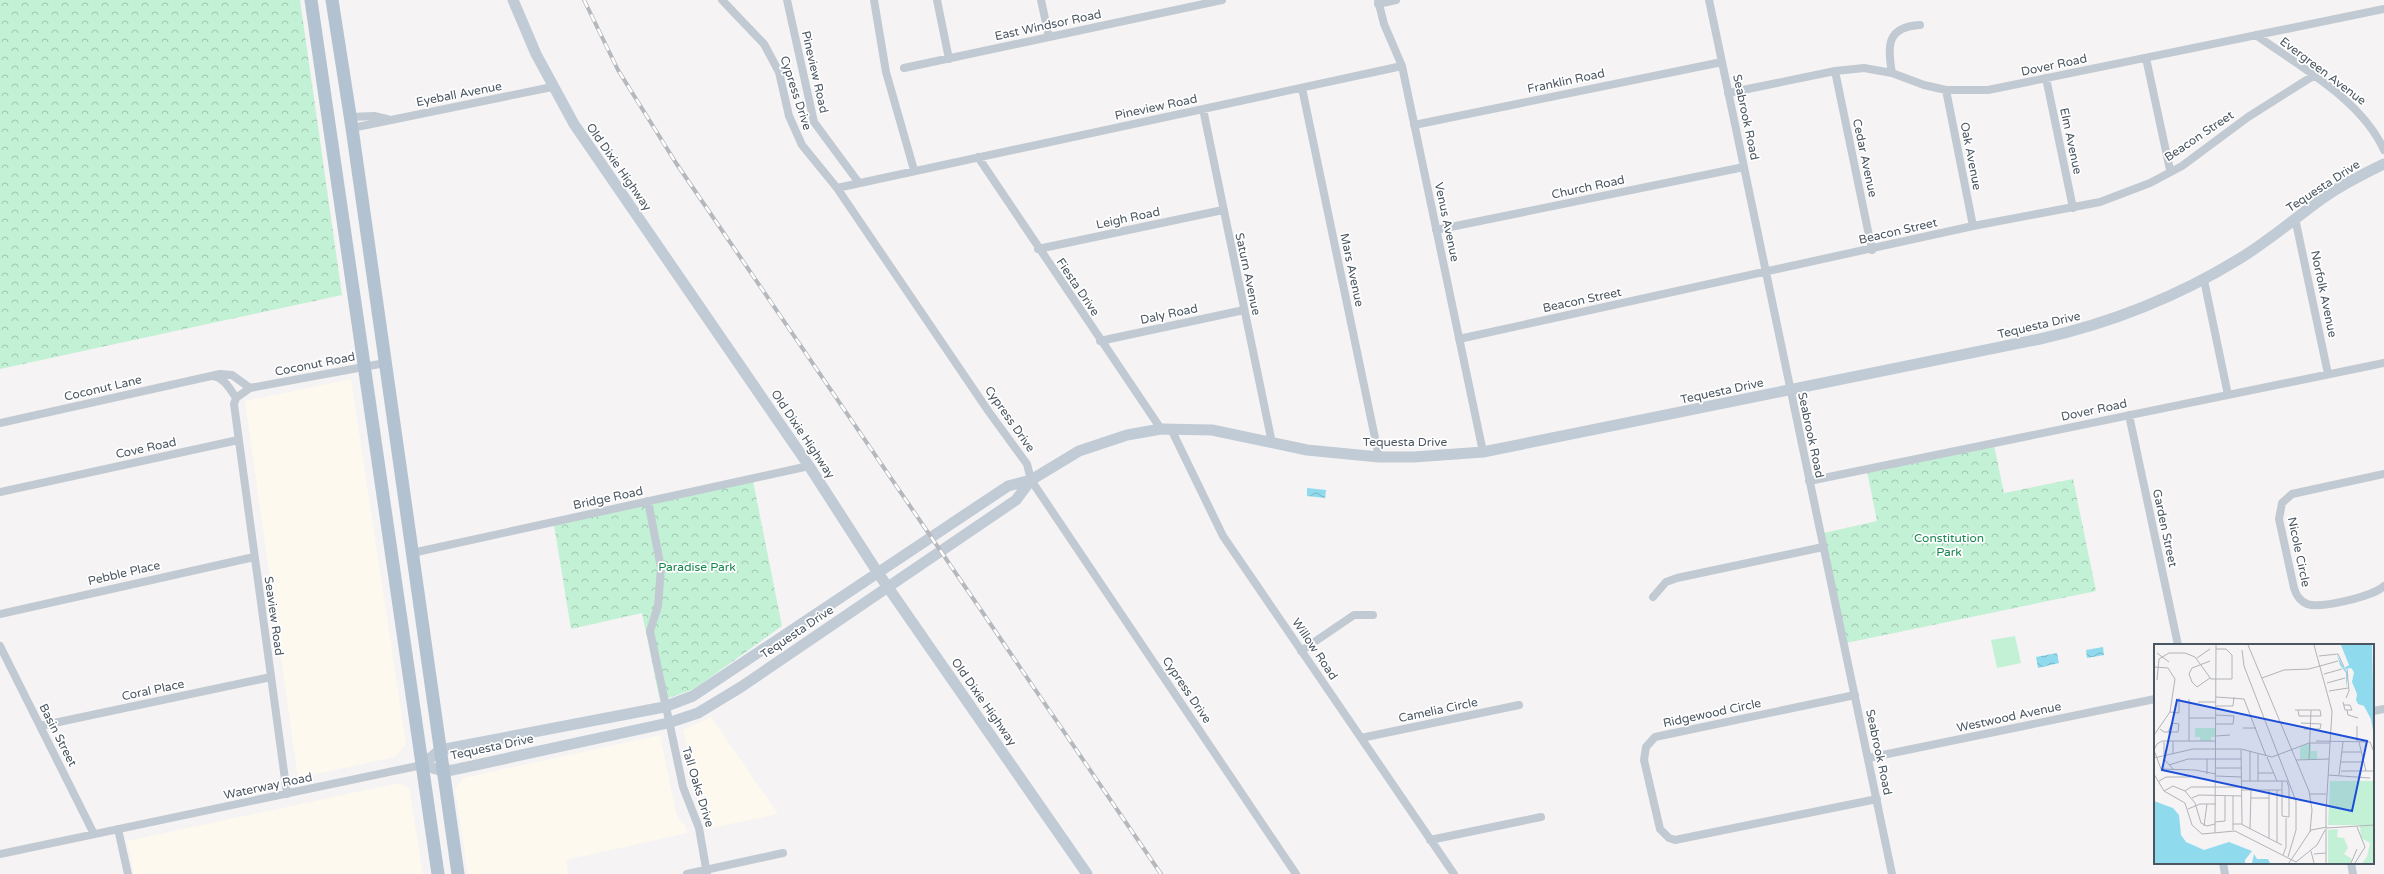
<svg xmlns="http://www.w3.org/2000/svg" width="2384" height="874" viewBox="0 0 2384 874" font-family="'Varela Round',sans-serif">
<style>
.commercial{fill:#fdf9ef}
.grass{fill:#c3f1d5}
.park{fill:url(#park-crowns)}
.water{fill:url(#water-waves)}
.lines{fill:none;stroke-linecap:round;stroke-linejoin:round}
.street{stroke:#c1cad2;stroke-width:8}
.secondary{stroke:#c1cbd6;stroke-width:11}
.primary{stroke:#b3c2d1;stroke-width:13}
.rail-casing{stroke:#b5b8bd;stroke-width:4}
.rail{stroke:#fff;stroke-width:2.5;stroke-dasharray:8;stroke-linecap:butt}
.labels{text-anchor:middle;stroke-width:3.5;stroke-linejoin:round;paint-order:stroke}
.street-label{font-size:12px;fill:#4a5661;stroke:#fff}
.park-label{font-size:12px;fill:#17864f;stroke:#fff}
.inset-road{fill:none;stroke:#b1b4b9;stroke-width:1}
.view{fill:#1d4ed8;fill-opacity:0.15;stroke:#1d4ed8;stroke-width:2}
.inset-edge{fill:none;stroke:#4a5661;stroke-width:2}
</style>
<defs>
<pattern id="park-crowns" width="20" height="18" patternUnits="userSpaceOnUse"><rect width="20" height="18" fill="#c3f1d5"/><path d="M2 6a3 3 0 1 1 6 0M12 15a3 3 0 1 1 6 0" fill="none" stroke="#a0c6b0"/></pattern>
<pattern id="water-waves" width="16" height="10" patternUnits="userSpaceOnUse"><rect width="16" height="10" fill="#90daee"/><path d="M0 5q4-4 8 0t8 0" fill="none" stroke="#78b4c4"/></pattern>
</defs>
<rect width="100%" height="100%" fill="#f5f3f3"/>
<!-- commercial -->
<path class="commercial" d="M351 379 406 744 395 757 298 778 245 401Z
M711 717 778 814 711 828 709 820 701 811 683 730Z
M660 735 677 817 685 825 687 833 566 860 568 874H468L455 789 463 778Z
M399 783 409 789 423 874H134L127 841Z"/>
<!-- grass -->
<path class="grass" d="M2015 636 2021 663 1997 668 1991 640Z"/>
<!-- park -->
<path class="park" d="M0 0H300L342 295 0 369Z
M1994 445 2004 493 2073 479 2096 591 1846 643 1824 533 1877 521 1867 471Z
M753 481 782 626 694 689 660 701 642 613 571 629 554 525Z"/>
<!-- water -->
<path class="water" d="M1307 488 1326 490 1325 498 1307 496Z
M2103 647 2104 655 2087 658 2086 650Z
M2057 653 2059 663 2038 668 2036 657Z"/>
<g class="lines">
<!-- street -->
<path class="street" d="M722 0 764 44 779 72 789 116 802 145 837 188 989 412 1027 464 1031 480 1296 874
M787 0 814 122 859 183
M874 0 886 72 914 170
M937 0 949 59
M1041 0 1049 37
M1378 0 1384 24 1402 66 1483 452
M1709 0 1892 874
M1378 4 1396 0
M2256 35C2300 67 2361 99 2384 150
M2146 58 2170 170
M904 68 1222 0
M1835 71 1872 250
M1892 73C1887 45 1887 27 1920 25
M2046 78 2073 208
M1302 88 1379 457
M1946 90 1973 226
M1728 93 1835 71 1864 68 1892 73 1924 85 1946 90H1988L2384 9
M1203 109 1272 443
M350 117 374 116 387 119
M1414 125 1722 62
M352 128 552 87
M978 157 1161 429
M837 188 1402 66
M2295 218 2328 374
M1436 230 1744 167
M1038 249 1223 210
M2204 280 2228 395
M1459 339 1973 226 2100 202 2150 183 2182 166 2248 117 2313 76
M1100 341 1244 310
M212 376C224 377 230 389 236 398
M2129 415 2178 645
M0 423 220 374 232 375 250 388
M1171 429 1223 536 1454 874
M2384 474 2292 494 2282 503 2279 519 2294 588C2296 595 2300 601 2307 604 2320 609 2375 596 2384 586
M1809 481 2384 363
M0 492 238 440
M648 501 661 568 658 606 650 631 683 787 699 828 707 874
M412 553 809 466
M1653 597 1666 582 1677 578 1823 547
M0 614 254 557
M0 646 94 834
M1301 651 1354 615H1373
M1855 695 1655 737 1646 747 1644 760 1660 829 1669 838 1675 840 1877 799
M2373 711 2384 709
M40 726 271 677
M1361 738 1519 705
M1868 758 2155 699
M287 794 234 404 236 398 250 388 385 363
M118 829 128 874
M1430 840 1541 817
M0 854 422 765
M2223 863 2225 874
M2351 863 2353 874
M687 874 783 853"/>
<!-- secondary -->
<path class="secondary" d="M513 0 536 54 574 124 809 466 878 573 1087 874
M422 765 443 771 453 770 668 723 698 713 741 687 1016 500 1031 480 1079 451 1127 435 1161 429 1212 430 1307 450 1379 457H1414L1483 452 2040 339C2111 323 2177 297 2239 259 2269 241 2295 218 2323 198 2342 185 2363 174 2384 164
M422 765 440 750 664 707 693 696 1008 486 1031 480"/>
<!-- primary -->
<path class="primary" d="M311 0 438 874
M332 0 352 128 458 874"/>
<defs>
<path id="rail" d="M584 0 618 70 676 163 1161 874"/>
</defs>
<!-- rail casing -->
<use href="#rail" class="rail-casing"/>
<!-- rail -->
<use href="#rail" class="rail"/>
</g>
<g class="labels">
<!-- street labels -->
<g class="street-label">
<text transform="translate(1048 25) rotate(-12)" y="4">East Windsor Road</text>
<text transform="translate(2054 65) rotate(-12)" y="4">Dover Road</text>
<text transform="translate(2323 71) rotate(37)" y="4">Evergreen Avenue</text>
<text transform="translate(815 72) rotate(77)" y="4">Pineview Road</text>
<text transform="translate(1566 81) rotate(-12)" y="4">Franklin Road</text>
<text transform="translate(796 93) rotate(72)" y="4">Cypress Drive</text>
<text transform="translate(459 94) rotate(-11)" y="4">Eyeball Avenue</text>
<text transform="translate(1156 107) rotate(-12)" y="4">Pineview Road</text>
<text transform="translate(1746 117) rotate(78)" y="4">Seabrook Road</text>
<text transform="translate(2199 136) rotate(-34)" y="4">Beacon Street</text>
<text transform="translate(2071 141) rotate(78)" y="4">Elm Avenue</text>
<text transform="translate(1971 156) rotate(79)" y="4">Oak Avenue</text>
<text transform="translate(1865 158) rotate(78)" y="4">Cedar Avenue</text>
<text transform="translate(619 167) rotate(55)" y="4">Old Dixie Highway</text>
<text transform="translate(2323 186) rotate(-33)" y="4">Tequesta Drive</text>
<text transform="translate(1588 187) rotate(-12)" y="4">Church Road</text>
<text transform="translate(1128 218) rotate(-12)" y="4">Leigh Road</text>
<text transform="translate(1447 222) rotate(78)" y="4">Venus Avenue</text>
<text transform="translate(1898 231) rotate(-13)" y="4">Beacon Street</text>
<text transform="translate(1352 270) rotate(78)" y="4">Mars Avenue</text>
<text transform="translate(1248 274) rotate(78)" y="4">Saturn Avenue</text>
<text transform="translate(1078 287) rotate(56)" y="4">Fiesta Drive</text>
<text transform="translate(2324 294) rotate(78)" y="4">Norfolk Avenue</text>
<text transform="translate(1582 300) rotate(-12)" y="4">Beacon Street</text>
<text transform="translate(1169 314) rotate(-12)" y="4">Daly Road</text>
<text transform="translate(2039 325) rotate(-13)" y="4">Tequesta Drive</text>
<text transform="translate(315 364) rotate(-11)" y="4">Coconut Road</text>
<text transform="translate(103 388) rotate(-13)" y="4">Coconut Lane</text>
<text transform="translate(1722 391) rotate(-12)" y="4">Tequesta Drive</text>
<text transform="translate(2094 410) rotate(-12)" y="4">Dover Road</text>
<text transform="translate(1010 419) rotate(55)" y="4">Cypress Drive</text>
<text transform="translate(803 434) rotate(56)" y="4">Old Dixie Highway</text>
<text transform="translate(1811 435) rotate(78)" y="4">Seabrook Road</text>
<text x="1405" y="446">Tequesta Drive</text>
<text transform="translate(146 448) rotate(-12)" y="4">Cove Road</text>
<text transform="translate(608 498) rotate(-12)" y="4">Bridge Road</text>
<text transform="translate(2165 528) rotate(78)" y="4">Garden Street</text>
<text transform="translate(2299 552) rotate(78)" y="4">Nicole Circle</text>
<text transform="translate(124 573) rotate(-13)" y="4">Pebble Place</text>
<text transform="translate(274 616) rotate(82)" y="4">Seaview Road</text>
<text transform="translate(797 632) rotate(-34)" y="4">Tequesta Drive</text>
<text transform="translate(1315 649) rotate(56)" y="4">Willow Road</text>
<text transform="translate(153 690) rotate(-12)" y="4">Coral Place</text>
<text transform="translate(1187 690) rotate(56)" y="4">Cypress Drive</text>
<text transform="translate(984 702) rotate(55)" y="4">Old Dixie Highway</text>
<text transform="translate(1438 710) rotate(-12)" y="4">Camelia Circle</text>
<text transform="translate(1712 713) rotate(-12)" y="4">Ridgewood Circle</text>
<text transform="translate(2009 717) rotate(-12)" y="4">Westwood Avenue</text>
<text transform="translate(58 735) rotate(63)" y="4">Basin Street</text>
<text transform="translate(492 747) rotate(-12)" y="4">Tequesta Drive</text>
<text transform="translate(1879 752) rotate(78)" y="4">Seabrook Road</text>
<text transform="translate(268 786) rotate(-12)" y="4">Waterway Road</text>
<text transform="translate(698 787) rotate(73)" y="4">Tall Oaks Drive</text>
</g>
<!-- park labels -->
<g class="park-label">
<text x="1949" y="542">Constitution<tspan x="1949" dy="14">Park</tspan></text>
<text x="697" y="571">Paradise Park</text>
</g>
</g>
<!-- overview -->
<g transform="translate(2154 644)">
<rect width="220" height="220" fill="#f5f3f3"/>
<path d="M41 84H62V93H57V97H46V93H41ZM157 99V107H163V115H146V103ZM176 137H220V219H208L213 213 216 199 207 194 206 181H174ZM184 185 183 193 190 194 194 204 190 210 198 215 196 219H174V186Z" fill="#c3f1d5"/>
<path d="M187 1H218L220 92 217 75 210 62 204 60 202 56 203 50 198 38 200 28 197 24 191 25 194 30 192 44V29L186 21 183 11 190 24 195 21ZM0 157 19 164 25 171 27 191 32 198 50 206 75 198 98 207 91 216V219H96H0ZM100 210 103 215H114L116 219H98Z" fill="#90daee"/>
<path class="inset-road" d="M94 1 155 147 158 166 156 188M160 1 178 67 172 167V219M88 6 90 22 142 157V186L134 213M3 9 15 18M165 12 184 10 190 23M43 14 56 5M0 23 14 24 21 35 16 68 0 91M170 30 188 25M56 34 43 43 38 38 35 30 38 24 56 17M108 34 130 26 155 25 184 17M3 36 5 15 15 9H31L41 13 57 35H78V11L72 5H62M173 39 191 34M175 47 194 44M62 53 90 55 112 112M192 54 195 47 193 25M44 58H62M189 58 191 66H198L196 61H190M62 62H79L80 53M141 66H166L167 72H145L144 66M193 66 194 71 204 74M16 68 25 69V54M62 71 80 72 79 80H62M35 74H62M147 79 167 80 166 85H150M203 82V98M89 84H102M6 85 10 88H24L25 80 18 79 14 88M62 92 76 91M35 97V55M62 97H8L3 100 0 106 7 125 41 126 62 130M162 97 216 98 220 108M10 98V115L19 125M205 98 212 127M87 106 88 180M188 108H207M19 110V97M113 113 123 137M0 114 39 105H87L118 113 155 99H176M142 116 175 115M155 116 157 66M187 118H210M15 121 34 115H87M62 124H87M187 127H220M104 129H119M0 130 10 147 31 159 38 181 48 190 81 187 142 218 163 201 171 186M53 130V115M174 131 216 134M185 131 189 98M62 132 87 133M5 137 12 133H36M88 137H133M96 137V107M104 137V110M128 137V172L135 173V144L133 137M88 146H127M10 147 19 142 31 147 41 159 47 179 53 182 61 180M31 147 37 143H88M156 150H172M38 154 45 151 88 152M97 154H115M34 165 46 160H62M61 178 71 177V152M79 180H87L128 201M50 182 53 160M173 184 220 181M96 185 97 146M79 186V152M61 189 62 1M115 194V146M123 198V146M157 207 160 219M160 210 172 209M129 211 132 203V174M135 219 157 186 173 183M197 219 203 205M201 219 211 203 203 183"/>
<path class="view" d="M23 56 213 97 198 167 8 126Z"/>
<rect width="220" height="220" class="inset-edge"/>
</g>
</svg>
